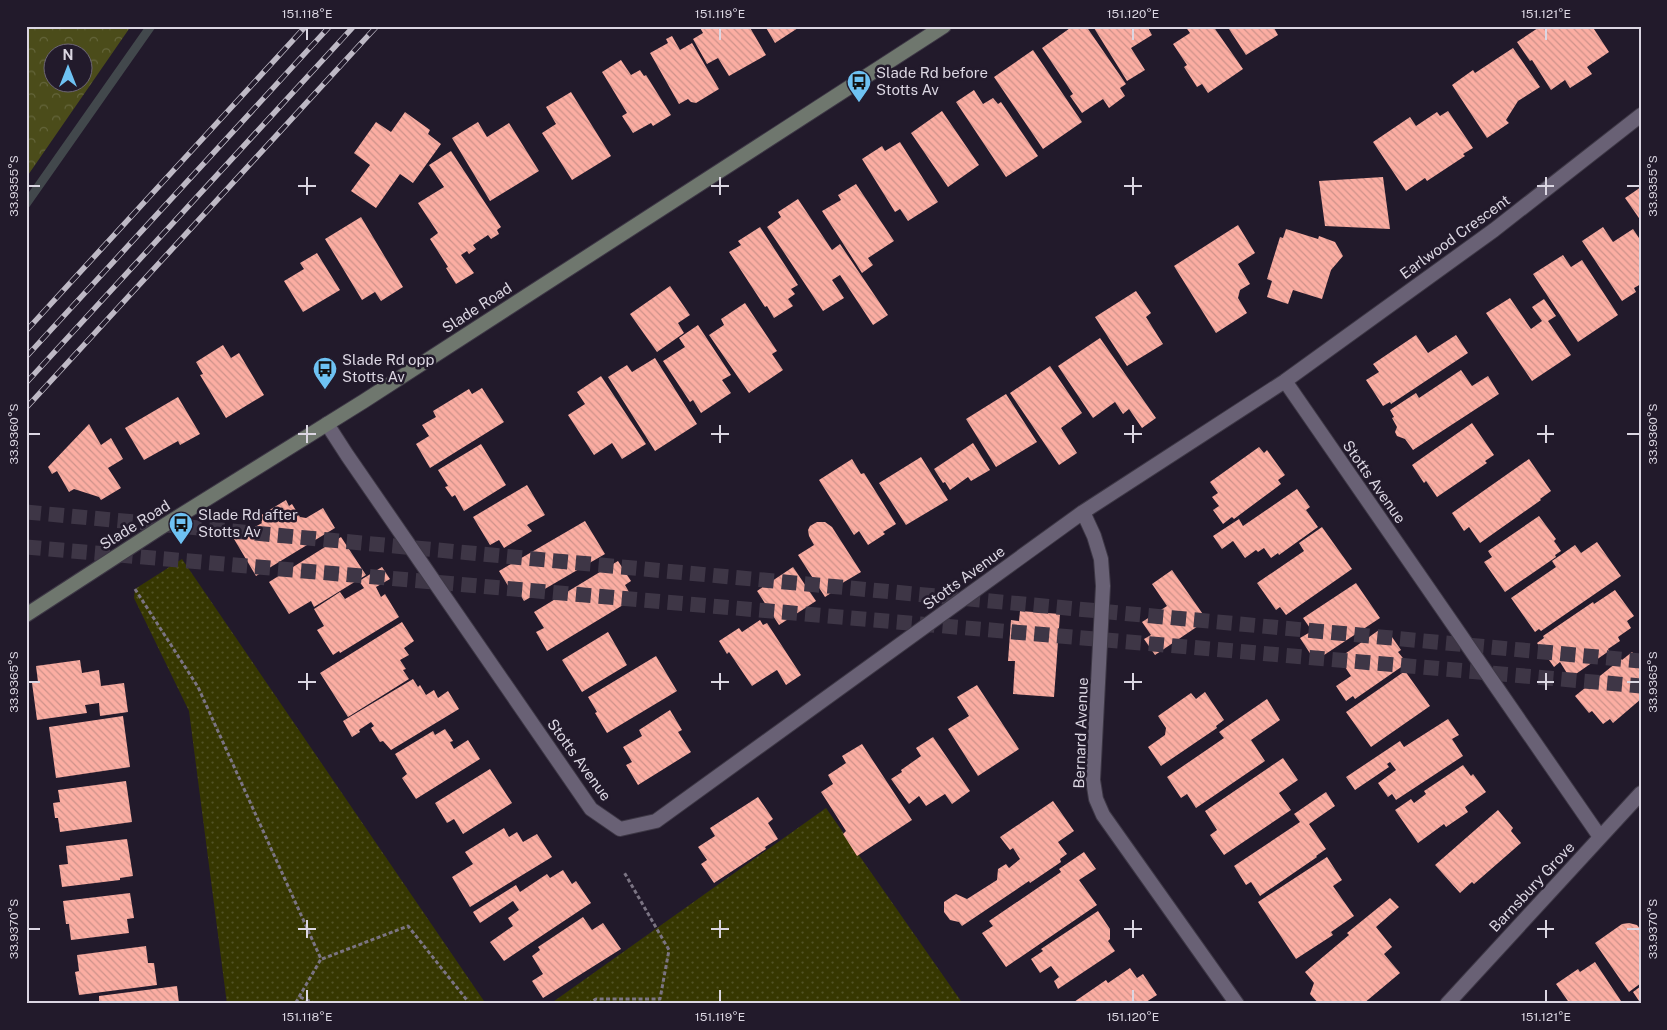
<svg xmlns="http://www.w3.org/2000/svg" width="1667" height="1030" viewBox="0 0 1667 1030" font-family="'Public Sans',sans-serif">
<style>
.grass{fill:url(#grass-dots)}
.forest{fill:url(#forest-crowns);fill-rule:evenodd}
.lines{fill:none;stroke-linecap:round;stroke-linejoin:round}
.stream{stroke:#42484c;stroke-width:9}
.building{fill:url(#building-back-hatch)}
.motorway-tunnel{stroke:#3e3646;stroke-width:15;stroke-dasharray:15 8;stroke-linecap:butt}
.minor-casing{stroke:#3d3745;stroke-width:16}
.secondary-casing{stroke:#3d3745;stroke-width:16}
.path{stroke:#7b7483;stroke-width:3;stroke-dasharray:4 2.5;stroke-linecap:butt}
.minor{stroke:#696175;stroke-width:14}
.secondary{stroke:#6f776e;stroke-width:14}
.rail-casing{stroke:#beb9c5;stroke-width:5.5}
.rail{stroke:#221a2b;stroke-width:4;stroke-dasharray:11;stroke-linecap:butt}
.ticks{fill:none;stroke:#dbd6e2;stroke-width:2}
.labels{text-anchor:middle;stroke-width:5;stroke-linejoin:round;paint-order:stroke}
.poi-label{font-size:15px;fill:#dbd6e2;stroke:#221a2b;text-anchor:start}
.street-label{font-size:15px;fill:#dbd6e2;stroke:#221a2b}
.neatline{fill:none;stroke:#dbd6e2;stroke-width:2}
.ticks-label{font-size:12px;text-anchor:middle;fill:#dbd6e2}
</style>
<defs>
<pattern id="grass-dots" width="8" height="8" patternUnits="userSpaceOnUse" patternTransform="scale(1.25)"><rect width="8" height="8" fill="#363701"/><path d="M2 2h.1M6 6h.1" fill="none" stroke="#525326" stroke-width="1.8" stroke-linecap="round"/></pattern>
<pattern id="forest-crowns" width="20" height="18" patternUnits="userSpaceOnUse" patternTransform="scale(1.25)"><rect width="20" height="18" fill="#4b4c1a"/><path d="M2 6a3 3 0 1 1 6 0M12 15a3 3 0 1 1 6 0" fill="none" stroke="#64653b"/></pattern>
<pattern id="building-back-hatch" width="6" height="6" patternUnits="userSpaceOnUse" patternTransform="scale(1.25)"><rect width="6" height="6" fill="#fbada2"/><path d="M-1 5l2 2M0 0l6 6M5-1l2 2" fill="none" stroke="#cd928a"/></pattern>
</defs>
<rect width="100%" height="100%" fill="#221a2b"/>
<!-- grass -->
<path class="grass" d="M182 559 486 1004H227L189 711 134 598 135 589Z
M826 808 963 1004H550Z"/>
<!-- forest -->
<path class="forest" d="M26 26H131L26 178ZM52 52H82V82H52Z"/>
<g class="lines">
<!-- stream -->
<path class="stream" d="M26 204 151 26"/>
</g>
<!-- building -->
<path class="building" d="M699 26H749L766 55 729 76 718 58 707 64 693 39 703 33Z
M765 26H801L775 43Z
M1073 26H1086L1126 84 1120 88 1125 96 1109 108 1103 99 1082 113 1070 96 1073 94 1042 48Z
M1096 26H1147L1152 35 1131 48 1145 70 1127 81 1094 28Z
M1185 26H1213L1243 69 1208 93 1202 84 1197 87 1184 67 1187 65 1173 44 1190 33Z
M1227 26H1273L1278 35 1246 55Z
M1541 26H1592L1609 52 1587 67 1592 74 1570 88 1565 80 1551 90 1532 60 1530 61 1517 42Z
M672 36 680 50 692 43 719 89 696 103 691 102 688 99 679 104 650 53 668 43 666 39Z
M1513 48 1540 87 1518 101 1506 120 1509 123 1487 138 1452 85 1473 70 1475 73Z
M1033 50 1082 122 1043 149 994 77Z
M621 60 631 75 640 70 644 76 646 75 671 115 653 126 651 123 633 133 622 116 627 113 602 72Z
M974 90 983 104 993 98 998 104 1001 102 1038 156 1006 177 956 102Z
M571 92 611 156 572 180 542 133 556 124 546 107Z
M942 111 979 165 948 187 911 133Z
M1448 111 1473 148 1463 154 1465 156 1427 181 1425 178 1406 191 1373 142 1410 117 1416 126 1437 112 1440 116Z
M405 112 430 130 428 134 441 144 413 183 400 174 376 208 351 191 370 165 354 153 376 122 391 132Z
M478 122 487 137 509 123 539 171 490 201 452 138Z
M900 142 938 202 908 221 900 209 895 212 862 159 882 146 885 151Z
M451 151 501 227 497 230 499 234 491 239 488 235 473 245 476 249 469 254 467 251 461 255 474 273 456 284 446 268 448 267 430 239 438 233 418 203 444 187 429 165Z
M1383 177 1390 229 1325 226 1319 181Z
M856 184 894 241 868 258 873 265 862 273 822 211 841 200 838 195Z
M1641 187V221L1625 198Z
M798 199 832 250 840 244 888 315 873 325 840 275 832 280 844 298 823 311 767 227 781 217 778 212Z
M361 217 403 287 381 301 375 292 362 300 325 239Z
M1238 225 1255 253 1238 264 1250 284 1240 290 1238 298 1247 313 1216 333 1174 266Z
M760 227 798 285 791 289 795 294 788 299 793 306 774 318 767 306 765 307 729 252 741 245 738 241Z
M1603 227 1613 242 1633 229 1641 241V284L1634 288 1636 292 1622 301 1582 241Z
M1286 229 1318 239 1319 236 1335 242 1343 256 1331 270 1322 299 1293 290 1288 304 1267 297 1272 281 1267 279 1280 237 1283 238Z
M317 253 340 290 303 312 284 281 304 269 300 263Z
M1563 255 1571 267 1582 260 1618 315 1578 342 1533 274Z
M670 286 690 315 678 323 684 333 657 352 630 314Z
M1136 291 1151 313 1146 317 1163 344 1127 366 1095 317Z
M1510 298 1531 329 1542 321 1532 307 1544 299 1556 316 1548 321 1571 355 1532 381 1486 313Z
M745 303 777 351 772 354 783 370 749 393 709 335 724 325 721 319Z
M698 325 731 375 722 380 731 393 701 413 693 400 690 402 663 361 685 347 679 338Z
M1416 335 1428 353 1456 335 1468 353 1391 404 1390 402 1383 406 1366 380 1379 372 1373 364Z
M1100 338 1156 418 1142 428 1129 409 1123 414 1115 402 1093 418 1058 366Z
M223 345 231 358 239 353 264 395 226 418 200 375 203 374 196 362Z
M655 358 697 424 655 451 608 377 627 365 632 372Z
M1050 366 1082 413 1061 428 1077 453 1059 465 1010 393Z
M1461 370 1472 386 1488 376 1499 394 1413 450 1405 439 1397 436 1395 432 1397 427 1392 418 1394 417 1390 410 1416 393 1419 398Z
M601 376 646 444 622 459 612 443 594 455 568 415 585 404 577 392Z
M482 388 504 422 430 468 416 444 429 436 422 425 436 417 433 411 469 389 472 394Z
M1006 394 1037 442 996 467 966 419Z
M178 397 200 434 180 445 178 441 144 460 125 428Z
M1472 423 1494 455 1485 461 1487 463 1437 497 1426 481 1424 483 1412 465Z
M89 424 101 445 111 438 123 459 108 468 121 488 101 500 99 497 74 489 69 492 57 471 52 474 48 467Z
M973 443 990 470 971 481 968 477 950 490 945 482 943 483 934 469Z
M481 444 506 485 464 511 455 495 452 497 445 487 448 486 438 470Z
M1259 447 1264 453 1267 450 1285 475 1278 480 1281 484 1234 519 1232 517 1223 524 1213 510 1219 506 1212 497 1218 493 1210 482Z
M921 457 948 500 906 525 879 483Z
M852 459 861 474 864 473 896 524 883 532 885 534 868 545 859 531 854 535 819 480Z
M1529 459 1551 491 1540 499 1541 500 1480 543 1469 527 1464 531 1452 513Z
M527 485 545 515 527 525 532 531 504 548 499 540 490 545 473 517Z
M1297 489 1310 507 1306 510 1318 527 1279 555 1278 553 1271 558 1264 548 1258 552 1256 550 1245 558 1233 541 1222 549 1213 536 1239 519 1243 526Z
M286 500 289 506 292 504 300 517 306 518 323 508 335 528 256 576 234 539 262 523 258 517Z
M1539 516 1556 539 1554 541 1561 551 1555 555 1556 557 1505 592 1484 562 1492 557 1488 551Z
M585 521 605 554 524 601 515 586 510 589 499 571Z
M817 522H825L832 527 861 572 839 585 840 587 825 597 798 555 814 545 809 536 808 530 810 526Z
M1322 527 1352 569 1286 615 1280 607 1276 610 1257 583 1304 551 1299 543Z
M341 537 366 575 314 607 311 601 289 614 269 582Z
M1597 542 1621 576 1541 631 1539 629 1535 632 1511 598 1556 567 1552 561 1575 545 1581 553Z
M618 561 631 581 625 585 633 599 547 651 536 632 544 628 534 612Z
M382 567 390 579 376 587 381 597 385 594 399 617 340 653 339 651 333 655 317 630 324 626 314 609 340 592 345 599 364 588 359 581Z
M793 567 816 601 779 625 757 591Z
M1172 570 1207 620 1155 655 1144 639 1151 635 1142 622 1167 606 1152 584Z
M1356 583 1380 618 1315 661 1300 638 1312 631 1303 618Z
M1615 590 1634 616 1627 621 1631 628 1618 637 1620 641 1608 649 1609 651 1570 678 1560 662 1554 667 1537 643 1544 638 1543 636 1593 602 1594 604Z
M1020 611 1060 614 1054 697 1013 694 1015 661H1008L1011 620 1019 621Z
M760 620 763 625 767 623 801 675 786 685 777 670 752 686 729 652 727 654 719 641 739 628 742 632Z
M402 622 414 641 404 648 409 655 400 660 406 669 403 670 409 679 348 717 320 673Z
M1379 630 1387 641 1392 637 1401 650 1398 652 1407 663 1355 699 1353 696 1346 701 1336 686 1351 676 1339 658Z
M608 632 627 665 582 692 562 660Z
M1632 652 1641 662V699L1613 723 1610 719 1603 724 1592 711 1589 713 1575 696 1621 659 1622 660Z
M656 656 677 691 607 733 595 713 597 712 588 697Z
M80 660 82 673 99 670 101 686 124 683 128 712 100 716 99 703 85 705 87 713 37 720 32 683 38 682 36 666Z
M1405 671 1430 706 1371 747 1346 712Z
M413 679 418 687 420 685 426 695 434 690 438 698 448 691 459 709 391 750 383 741 380 742 371 728 374 726 371 722 359 730 360 732 352 737 343 721Z
M977 685 1019 749 978 776 948 729 969 716 957 697Z
M1205 692 1224 720 1216 726 1217 728 1161 766 1148 747 1165 735 1166 728 1158 716 1191 693 1196 699Z
M1267 699 1280 720 1251 740 1265 761 1196 808 1187 794 1181 798 1167 777 1224 738 1219 732Z
M670 710 682 730 678 732 691 752 638 785 626 765 632 762 623 747 642 736 639 730Z
M123 716 130 767 56 778 49 727Z
M1448 719 1459 735 1452 739 1463 756 1396 800 1392 794 1388 797 1378 783 1396 770 1390 762 1387 764 1389 767 1355 790 1346 777 1400 741 1404 747Z
M445 729 453 741 450 742 454 749 468 740 480 759 416 799 402 778 407 774 395 754 433 731 435 735Z
M933 737 970 791 952 804 945 794 926 806 919 796 909 804 891 779 902 772 901 770 921 756 916 748Z
M862 744 912 820 857 856 843 834 846 831 821 792 833 784 828 775 846 763 842 756Z
M1283 758 1298 780 1279 793 1291 810 1224 855 1210 835 1217 830 1205 811Z
M1463 765 1471 776 1473 774 1486 792 1465 807 1468 812 1446 827 1444 824 1418 843 1395 810 1411 799 1414 803 1426 794 1424 791Z
M490 769 512 803 463 834 454 819 447 823 435 803Z
M126 781 132 822 60 832 58 818H55L53 803 60 802 58 790Z
M1326 792 1335 806 1309 824 1326 849 1316 856 1317 857 1260 896 1251 882 1246 885 1234 866 1300 822 1294 814Z
M758 797 773 819 768 823 778 839 765 847 766 849 714 883 701 864 707 860 698 847 715 836 710 828Z
M1053 801 1074 831 1058 842 1067 854 1060 859 1061 862 1030 883 1029 881 962 926 959 922 950 920 944 912V902L956 894 967 899 997 880 998 869 1006 864 1009 868 1020 859 1013 848 1010 850 1000 837Z
M1498 810 1513 828 1511 831 1521 843 1474 884 1472 882 1460 893 1435 865Z
M504 828 509 837 517 832 523 842 537 834 552 857 470 907 452 877 473 864 465 852Z
M127 839 133 876 120 878V880L62 887 59 865 68 864 66 846Z
M1084 852 1096 869 1079 880 1097 905 1006 967 982 933 993 926 989 921 1061 872 1059 869Z
M1327 857 1342 880 1333 886 1354 916 1331 932 1333 935 1296 959 1258 902Z
M563 870 572 884 576 881 591 903 504 961 490 942 513 926 508 918 519 910 513 901 480 923 473 912 516 885 520 892 547 874 550 878Z
M130 893 134 918 127 919 129 933 71 940 69 924H66L63 901Z
M1390 898 1399 907 1376 927 1392 947 1384 954 1400 973 1363 1004H1319L1310 994 1314 983 1305 972 1349 935 1347 933Z
M1098 911 1110 929V939L1108 941 1115 951 1058 989 1054 981 1059 977 1051 966 1040 973 1031 959 1043 951 1041 949Z
M583 917 592 930 603 923 621 949 543 998 532 981 543 974 532 956 540 950 538 947Z
M1629 923 1637 925 1641 930V983L1629 992 1595 943 1622 924Z
M146 946 148 963H154L157 985 79 995 75 972 79 971 77 955Z
M1595 962 1623 1004H1570L1556 984 1578 969 1580 972Z
M1130 968 1137 978 1143 974 1157 995 1143 1004H1071L1106 980 1108 983Z
M177 986 179 1003 99 1004V996Z
M1641 986V1004L1633 992Z"/>
<g class="lines">
<!-- motorway-tunnel -->
<path class="motorway-tunnel" d="M26 512 1641 661
M26 547 1641 686"/>
<defs>
<path id="minor" d="M1285 381 1600 837
M327 424 347 455 591 809 620 829 656 821 1083 512 1285 381 1494 230 1641 115
M1083 512 1094 536 1101 559 1103 586 1093 780 1096 799 1103 815 1237 1004
M1447 1004 1641 793"/>
<path id="secondary" d="M26 615 160 528 364 401 944 26"/>
</defs>
<!-- minor casing -->
<use href="#minor" class="minor-casing"/>
<!-- secondary casing -->
<use href="#secondary" class="secondary-casing"/>
<!-- path -->
<path class="path" d="M135 589 198 687 321 959 295 1004
M322 959 408 926 470 1004
M300 997 316 1004
M588 1004 596 999H660L669 950 624 872"/>
<!-- minor -->
<use href="#minor" class="minor"/>
<!-- secondary -->
<use href="#secondary" class="secondary"/>
<defs>
<path id="rail" d="M26 331 306 26
M26 357 330 26
M26 383 354 26
M26 408 377 26"/>
</defs>
<!-- rail casing -->
<use href="#rail" class="rail-casing"/>
<!-- rail -->
<use href="#rail" class="rail"/>
</g>
<!-- ticks -->
<path class="ticks" d="M307 28V40M720 28V40M1133 28V40M1546 28V40M307 177V195M720 177V195M1133 177V195M1546 177V195M28 186H40M298 186H316M711 186H729M1124 186H1142M1537 186H1554M1627 186H1640M307 425V443M720 425V443M1133 425V443M1546 425V443M28 434H40M298 434H316M711 434H729M1124 434H1142M1537 434H1554M1627 434H1640M307 673V690M720 673V690M1133 673V690M1546 673V690M28 682H40M298 682H316M711 682H729M1124 682H1142M1537 682H1554M1627 682H1640M307 920V938M720 920V938M1133 920V938M1546 920V938M28 929H40M298 929H316M711 929H729M1124 929H1142M1537 929H1554M1627 929H1640M307 990V1002M720 990V1002M1133 990V1002M1546 990V1002"/>
<!-- icons -->
<defs>
<symbol id="bus-pin" viewBox="-11 -11 22 30"><path d="M0 17L-7.5 6A9.5 9.5 0 1 1 7.5 6Z" fill="#6ec2f3" stroke="#221a2b"/><path d="M-5-6H5V4H4V6H2V4H-2V6H-4V4H-5ZM-3.5-4V0h7V-4ZM-3.5 1.2v1.5H-2V1.2ZM2 1.2v1.5H3.5V1.2Z" fill="#111"/></symbol>
</defs>
<g fill-rule="evenodd">
<use href="#bus-pin" x="845" y="68" width="28" height="38"/>
<use href="#bus-pin" x="311" y="355" width="28" height="38"/>
<use href="#bus-pin" x="167" y="510" width="28" height="38"/>
</g>
<g class="labels">
<!-- poi labels -->
<g class="poi-label">
<text x="876" y="78">Slade Rd before<tspan x="876" dy="17">Stotts Av</tspan></text>
<text x="342" y="365">Slade Rd opp<tspan x="342" dy="17">Stotts Av</tspan></text>
<text x="198" y="520">Slade Rd after<tspan x="198" dy="17">Stotts Av</tspan></text>
</g>
<!-- street labels -->
<g class="street-label">
<text transform="translate(1455 237) rotate(-36)" y="5">Earlwood Crescent</text>
<text transform="translate(477 308) rotate(-33)" y="5">Slade Road</text>
<text transform="translate(1374 482) rotate(55)" y="5">Stotts Avenue</text>
<text transform="translate(135 525) rotate(-32)" y="5">Slade Road</text>
<text transform="translate(964 578) rotate(-36)" y="5">Stotts Avenue</text>
<text transform="translate(1081 733) rotate(-88)" y="5">Bernard Avenue</text>
<text transform="translate(579 760) rotate(54)" y="5">Stotts Avenue</text>
<text transform="translate(1532 887) rotate(-47)" y="5">Barnsbury Grove</text>
</g>
</g>
<!-- border -->
<rect width="1667" height="1030" fill="none" stroke="#221a2b" stroke-width="55"/>
<!-- north arrow -->
<g transform="translate(68 68)"><circle r="24" fill="#221a2b" stroke="#6c6574"/>
<path d="M0-4L9 19L0 12L-9 19Z" fill="#6ec2f3"/>
<text y="-8" font-size="14" font-weight="bold" text-anchor="middle" fill="#dbd6e2">N</text>
</g>
<rect x="28" y="28" width="1612" height="974" class="neatline"/>
<g class="ticks-label">
<text x="307" y="18">151.118°E</text>
<text x="720" y="18">151.119°E</text>
<text x="1133" y="18">151.120°E</text>
<text x="1546" y="18">151.121°E</text>
<text transform="translate(14 186) rotate(-90)" y="4">33.9355°S</text>
<text transform="translate(1653 186) rotate(-90)" y="4">33.9355°S</text>
<text transform="translate(14 434) rotate(-90)" y="4">33.9360°S</text>
<text transform="translate(1653 434) rotate(-90)" y="4">33.9360°S</text>
<text transform="translate(14 682) rotate(-90)" y="4">33.9365°S</text>
<text transform="translate(1653 682) rotate(-90)" y="4">33.9365°S</text>
<text transform="translate(14 929) rotate(-90)" y="4">33.9370°S</text>
<text transform="translate(1653 929) rotate(-90)" y="4">33.9370°S</text>
<text x="307" y="1021">151.118°E</text>
<text x="720" y="1021">151.119°E</text>
<text x="1133" y="1021">151.120°E</text>
<text x="1546" y="1021">151.121°E</text>
</g>
</svg>
